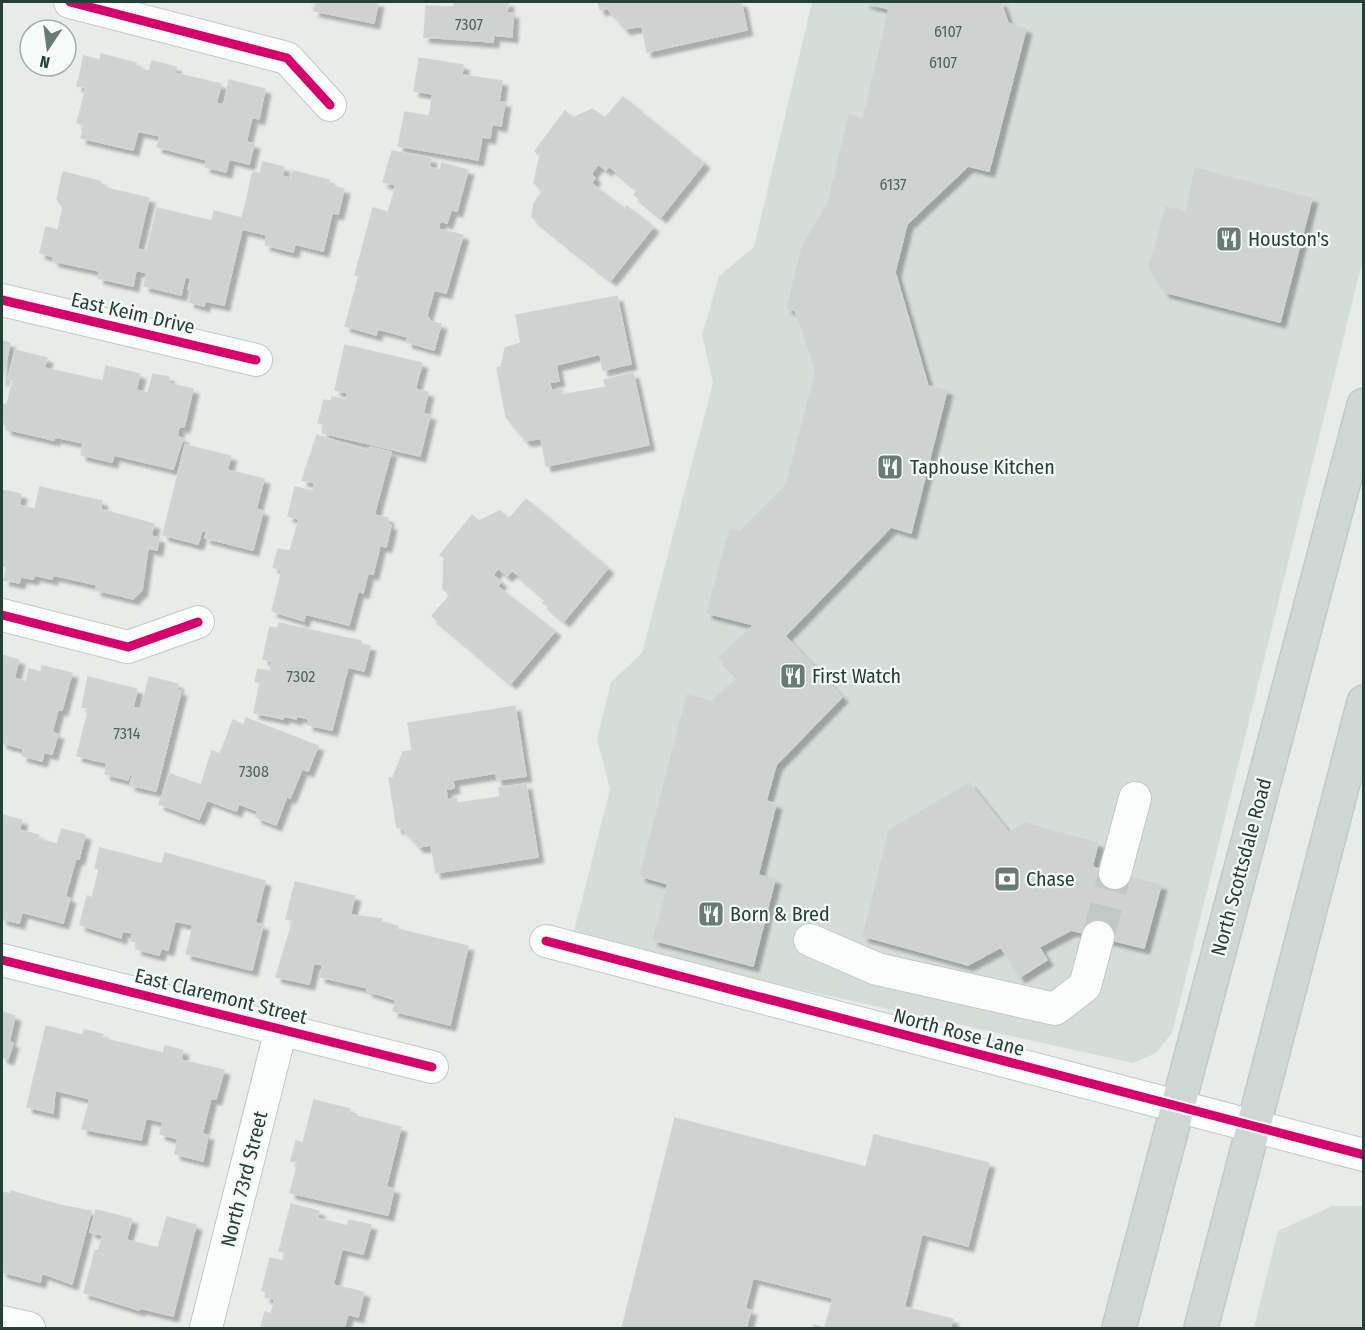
<svg xmlns="http://www.w3.org/2000/svg" width="1365" height="1330" viewBox="0 0 1365 1330" font-family="'Fira Sans Condensed',sans-serif">
<style>
.built{fill:#d5ddd9}
.building{fill:#ced3d1;stroke:#d0d5d2;stroke-width:1.5;filter:url(#shadow)}
.lines{fill:none;stroke-linecap:round;stroke-linejoin:round}
.minor-tunnel{stroke:#c0cac5;stroke-width:32;stroke-dasharray:32 16;stroke-linecap:butt}
.minor-casing{stroke:#c4c9c6;stroke-width:34}
.major-casing{stroke:#c2cac7;stroke-width:36}
.minor{stroke:#fbfcfc;stroke-width:32}
.major{stroke:#cfd7d4;stroke-width:33}
.cycleway-casing{stroke:#f6faf8;stroke-width:13}
.cycleway{stroke:#d6006c;stroke-width:9}
.labels{text-anchor:middle;stroke-width:4.5;stroke-linejoin:round;paint-order:stroke}
.number-label{font-size:16px;fill:#4f665e}
.poi-label{font-size:20px;fill:#244037;stroke:#f6faf8;text-anchor:start}
.street-label{font-size:20px;fill:#244037;stroke:#f6faf8}
</style>
<defs>
<filter id="shadow"><feDropShadow dx="5.5" dy="5.5" stdDeviation="1.5" flood-color="#0004"/></filter>
</defs>
<rect width="100%" height="100%" fill="#e7ece9"/>
<!-- built -->
<path class="built" d="M812 2H1363V259L1172 1033 1156 1053 1133 1063 572 939 610 789 597 739 611 682 642 653 713 383 702 335 719 276 754 247Z
M1332 1206H1363V1328H1254L1278 1231Z"/>
<!-- building -->
<path class="building" d="M307 2H378L374 23 314 11 316 3Z
M454 2H508L507 13H513L512 37 494 35 493 42 424 37 426 6 454 7Z
M598 2H741L747 30 647 52 642 26 625 29 607 8 600 10Z
M864 2H1001L1008 23 1026 29 989 171 968 166 907 224 895 272 928 386 947 390 911 533 891 527 785 636 842 697 776 765 766 801 776 804 758 875 775 879 753 966 653 940 668 884 640 876 687 695 712 701 738 677 719 657 754 625 707 613 730 528 740 531 786 485 816 371 795 310 787 308 802 247 829 200 849 114 863 119 889 9Z
M101 54 136 63 135 68 149 71 152 61 176 67 174 73 221 84 216 104 224 105 229 80 265 89 259 119 252 117 246 142 254 144 249 164 229 159 226 172 205 167 207 160 157 147 160 136 138 131 133 150 81 138 84 125 77 123 86 87 77 86 84 56 100 60Z
M419 58 463 65 462 75 502 81 499 102H505L501 126 492 124 490 138 482 137 478 160 398 146 405 112 429 116 433 94 414 91Z
M623 97 704 163 661 217 634 195 638 190 609 166 606 170 598 164 591 174 595 178 591 183 625 209 627 206 653 227 611 280 532 217 534 203 543 191 534 183 540 156 535 151 565 111 573 118 592 109 605 118Z
M392 151 431 158 429 167 440 170 442 163 468 170 457 211 451 210 447 223 440 221 438 229 463 235 446 293 434 290 427 315 430 321 441 324 434 350 407 342 408 337 378 329 376 335 345 326 359 276 355 275 373 208 388 212 396 185 383 182Z
M263 162 284 167 282 176 291 179 293 171 329 180 328 185 344 189 338 214 332 213 323 251 295 244 293 252 265 245 267 235 242 229 224 305 205 301 204 306 189 302 192 291 188 290 191 278 185 277 181 295 144 286 147 273 136 270 133 286 98 278 100 271 53 261 54 257 40 253 46 227 58 230 63 208 57 199 63 172 99 181 106 188 149 198 137 249 147 251 157 208 212 221 214 211 242 218 253 172 260 174Z
M1195 168 1312 198 1280 322 1165 292 1149 267 1166 207 1186 212Z
M617 296 631 364 603 370 600 354 556 365 559 381 549 382 552 391 562 389 563 395 606 387 604 380 633 373 649 445 546 466 541 438 526 441 506 417 497 368 501 367 505 348 521 343 516 315Z
M2 341 10 343 2 381Z
M345 345 422 363 415 389 428 392 423 414 430 415 420 456 322 433 324 424 318 423 324 400 331 401 332 397 346 400 348 393 335 390Z
M15 350 47 358 44 368 103 381 106 366 140 374 136 390 148 393 153 374 169 377 168 383 193 389 184 427 179 426 177 437 183 438 173 469 114 455 112 462 81 455 83 443 55 437 54 440 6 429 7 425 2 424V409L3 404 7 405 13 380 8 379Z
M317 435 368 451 370 447 391 452 374 515 388 518 387 524 391 525 386 547 380 545 373 574 368 573 363 593 358 591 349 625 305 614 304 621 272 611 282 570 273 567 278 549 290 551 299 519 288 516 295 487 313 491 315 483 302 480Z
M185 445 231 456 227 470 264 479 256 509 263 511 253 550 205 538 207 531 202 530 198 544 163 535Z
M40 487 102 501 100 509 154 524 151 536 159 538 157 550 148 548 142 590 133 599 96 590 97 585 53 575 52 579 34 575 33 579 21 577 19 583 4 580 7 567 2 566V490L21 494 19 505 35 509Z
M526 499 608 568 564 621 543 603 546 599 512 570 507 576 498 568 493 575 501 582 497 586 555 631 511 683 432 616 450 595 443 589 444 558 440 555 472 515 479 521 500 511 509 519Z
M279 623 361 641V644L370 646 364 671 348 667 332 730 308 725 309 719 297 716 296 719 284 716 283 719 254 713 260 683 255 681 258 669 270 671 272 661 263 659 270 627 278 628Z
M2 655 19 660 14 678 26 682 29 669 41 672 42 666 72 673 62 710 58 709 52 733 58 734 52 754 44 752 42 761 22 756 24 749 2 743Z
M88 677 137 689 133 708 141 709 149 677 178 684 176 690 181 691 156 791 130 785 133 774 130 773 128 780 105 774 107 763 77 756 89 708 82 707Z
M515 706 526 776 497 780 496 773 453 780 454 788 446 789 447 800 456 798 457 803 500 797 499 788 526 784 538 857 436 873 431 845 419 847 401 827 397 828 389 778H393L403 752 412 751 408 723Z
M246 718 318 746 308 771 302 769 290 798 287 796 276 825 256 817 258 811 239 804 236 811 207 800 199 819 159 804 170 774 201 785 212 751 220 754 233 720 244 725Z
M969 783 1009 833 1025 823 1098 843 1092 867 1161 885 1144 948 1071 930 1039 947 1047 960 1020 977 1001 947 968 965 863 936 889 830Z
M2 815 22 820 19 830 39 835 38 839 57 844 62 829 85 835 79 859 76 858 65 897 70 898 63 923 22 912 19 923 2 919Z
M100 848 162 864 165 853 265 881 255 923 263 925 252 970 186 954 193 925 175 921 168 950 161 948 159 955 136 949 138 942 131 941 133 933 122 931 121 938 80 925 87 896 92 898 99 869 95 868Z
M295 882 355 896 350 915 382 919 381 922 398 926 397 929 468 946 450 1025 393 1011 396 1000 367 991 368 988 320 977 323 965 314 963 309 984 276 977 293 920 286 919Z
M2 1012 15 1016 9 1042 13 1043 8 1059 2 1057Z
M46 1026 83 1035 84 1030 103 1034 102 1038 163 1053 165 1046 183 1050 181 1060 224 1070 216 1099 211 1098 202 1134 208 1135 203 1161 175 1154 178 1139 160 1134 163 1122 146 1118 141 1140 82 1129 90 1099 55 1090 53 1113 27 1107Z
M314 1100 350 1109 348 1114 401 1127 386 1187 394 1189 388 1215 290 1193 298 1162 291 1161 296 1141 303 1143Z
M675 1118 866 1167 874 1135 989 1163 968 1246 922 1234 904 1307 953 1319 950 1328H813L814 1325 825 1328 833 1298 753 1278 745 1309 751 1310 746 1328H622Z
M11 1191 59 1205 91 1211 72 1284 42 1273 40 1282 2 1272V1192L11 1194Z
M291 1204 319 1211 317 1218 347 1226 349 1220 371 1225 363 1254 342 1249 333 1285 364 1292 358 1317 348 1314 344 1328H261L265 1312 271 1314 275 1299 265 1297 266 1292 262 1290 270 1258 283 1261 285 1252 279 1251Z
M96 1210 132 1219 126 1240 158 1248 167 1217 196 1225 173 1316 140 1308 139 1310 84 1293 95 1251 99 1249 103 1235 90 1232Z"/>
<g class="lines">
<!-- minor-tunnel -->
<path class="minor-tunnel" d="M1098 937 1115 873"/>
<defs>
<path id="minor" d="M70 2 287 58 330 105
M2 300 256 360
M2 615 128 647 198 622
M1115 873 1135 798
M810 940 877 969 1055 1009 1085 986 1098 937
M546 941 1364 1155
M2 960 432 1067
M2 1322 29 1328
M206 1328 281 1029"/>
<path id="major" d="M1119 1328 1364 405
M1201 1328 1364 702"/>
</defs>
<!-- minor casing -->
<use href="#minor" class="minor-casing"/>
<!-- major casing -->
<use href="#major" class="major-casing"/>
<!-- minor -->
<use href="#minor" class="minor"/>
<!-- major -->
<use href="#major" class="major"/>
<defs>
<path id="cycleway" d="M70 2 287 58 330 105
M2 300 256 360
M2 615 128 647 198 622
M546 941 1364 1155
M2 960 432 1067"/>
</defs>
<!-- cycleway casing -->
<use href="#cycleway" class="cycleway-casing"/>
<!-- cycleway -->
<use href="#cycleway" class="cycleway"/>
</g>
<!-- icons -->
<defs>
<symbol id="restaurant-square" viewBox="-11 -11 22 22"><rect x="-9" y="-9" width="18" height="18" rx="4" fill="#687c75" stroke="#f6faf8"/><path d="M-5-6h1v4h1v-4h1v4h1v-4h1v5L-1.5 .5V6h-2V.5L-5-1ZM5-6V6H3V1.5H1.5Q1.5-4 5-6Z" fill="#fff"/></symbol>
<symbol id="bank-square" viewBox="-11 -11 22 22"><rect x="-9" y="-9" width="18" height="18" rx="4" fill="#687c75" stroke="#f6faf8"/><path d="M-6-4H6V4H-6ZM0-2.3a2.3 2.3 0 1 0 0 4.6a2.3 2.3 0 1 0 0-4.6Z" fill="#fff"/></symbol>
</defs>
<g fill-rule="evenodd">
<use href="#restaurant-square" x="1214" y="224" width="30" height="30"/>
<use href="#restaurant-square" x="875" y="452" width="30" height="30"/>
<use href="#restaurant-square" x="778" y="661" width="30" height="30"/>
<use href="#bank-square" x="992" y="864" width="30" height="30"/>
<use href="#restaurant-square" x="696" y="899" width="30" height="30"/>
</g>
<g class="labels">
<!-- number labels -->
<g class="number-label">
<text x="469" y="30">7307</text>
<text x="948" y="37">6107</text>
<text x="943" y="68">6107</text>
<text x="893" y="190">6137</text>
<text x="301" y="682">7302</text>
<text x="127" y="739">7314</text>
<text x="254" y="777">7308</text>
</g>
<!-- poi labels -->
<g class="poi-label">
<text x="1248" y="246">Houston's</text>
<text x="910" y="474">Taphouse Kitchen</text>
<text x="812" y="683">First Watch</text>
<text x="1026" y="886">Chase</text>
<text x="730" y="921">Born &amp; Bred</text>
</g>
<!-- street labels -->
<g class="street-label">
<text transform="translate(133 313) rotate(13)" y="7">East Keim Drive</text>
<text transform="translate(1241 867) rotate(-75)" y="7">North Scottsdale Road</text>
<text transform="translate(221 996) rotate(14)" y="7">East Claremont Street</text>
<text transform="translate(959 1032) rotate(15)" y="7">North Rose Lane</text>
<text transform="translate(244 1179) rotate(-76)" y="7">North 73rd Street</text>
</g>
</g>
<!-- border -->
<rect width="1365" height="1330" fill="none" stroke="#244037" stroke-width="6"/>
<!-- north arrow -->
<g transform="translate(48 48) rotate(193)"><circle r="28" fill="#f6faf8" stroke="#a2b0ab" stroke-width="1.5"/>
<path d="M0-4.5L10 22L0 15L-10 22Z" fill="#687c75"/>
<text y="-9" font-size="16" font-weight="bold" text-anchor="middle" fill="#244037">N</text>
</g>
</svg>
